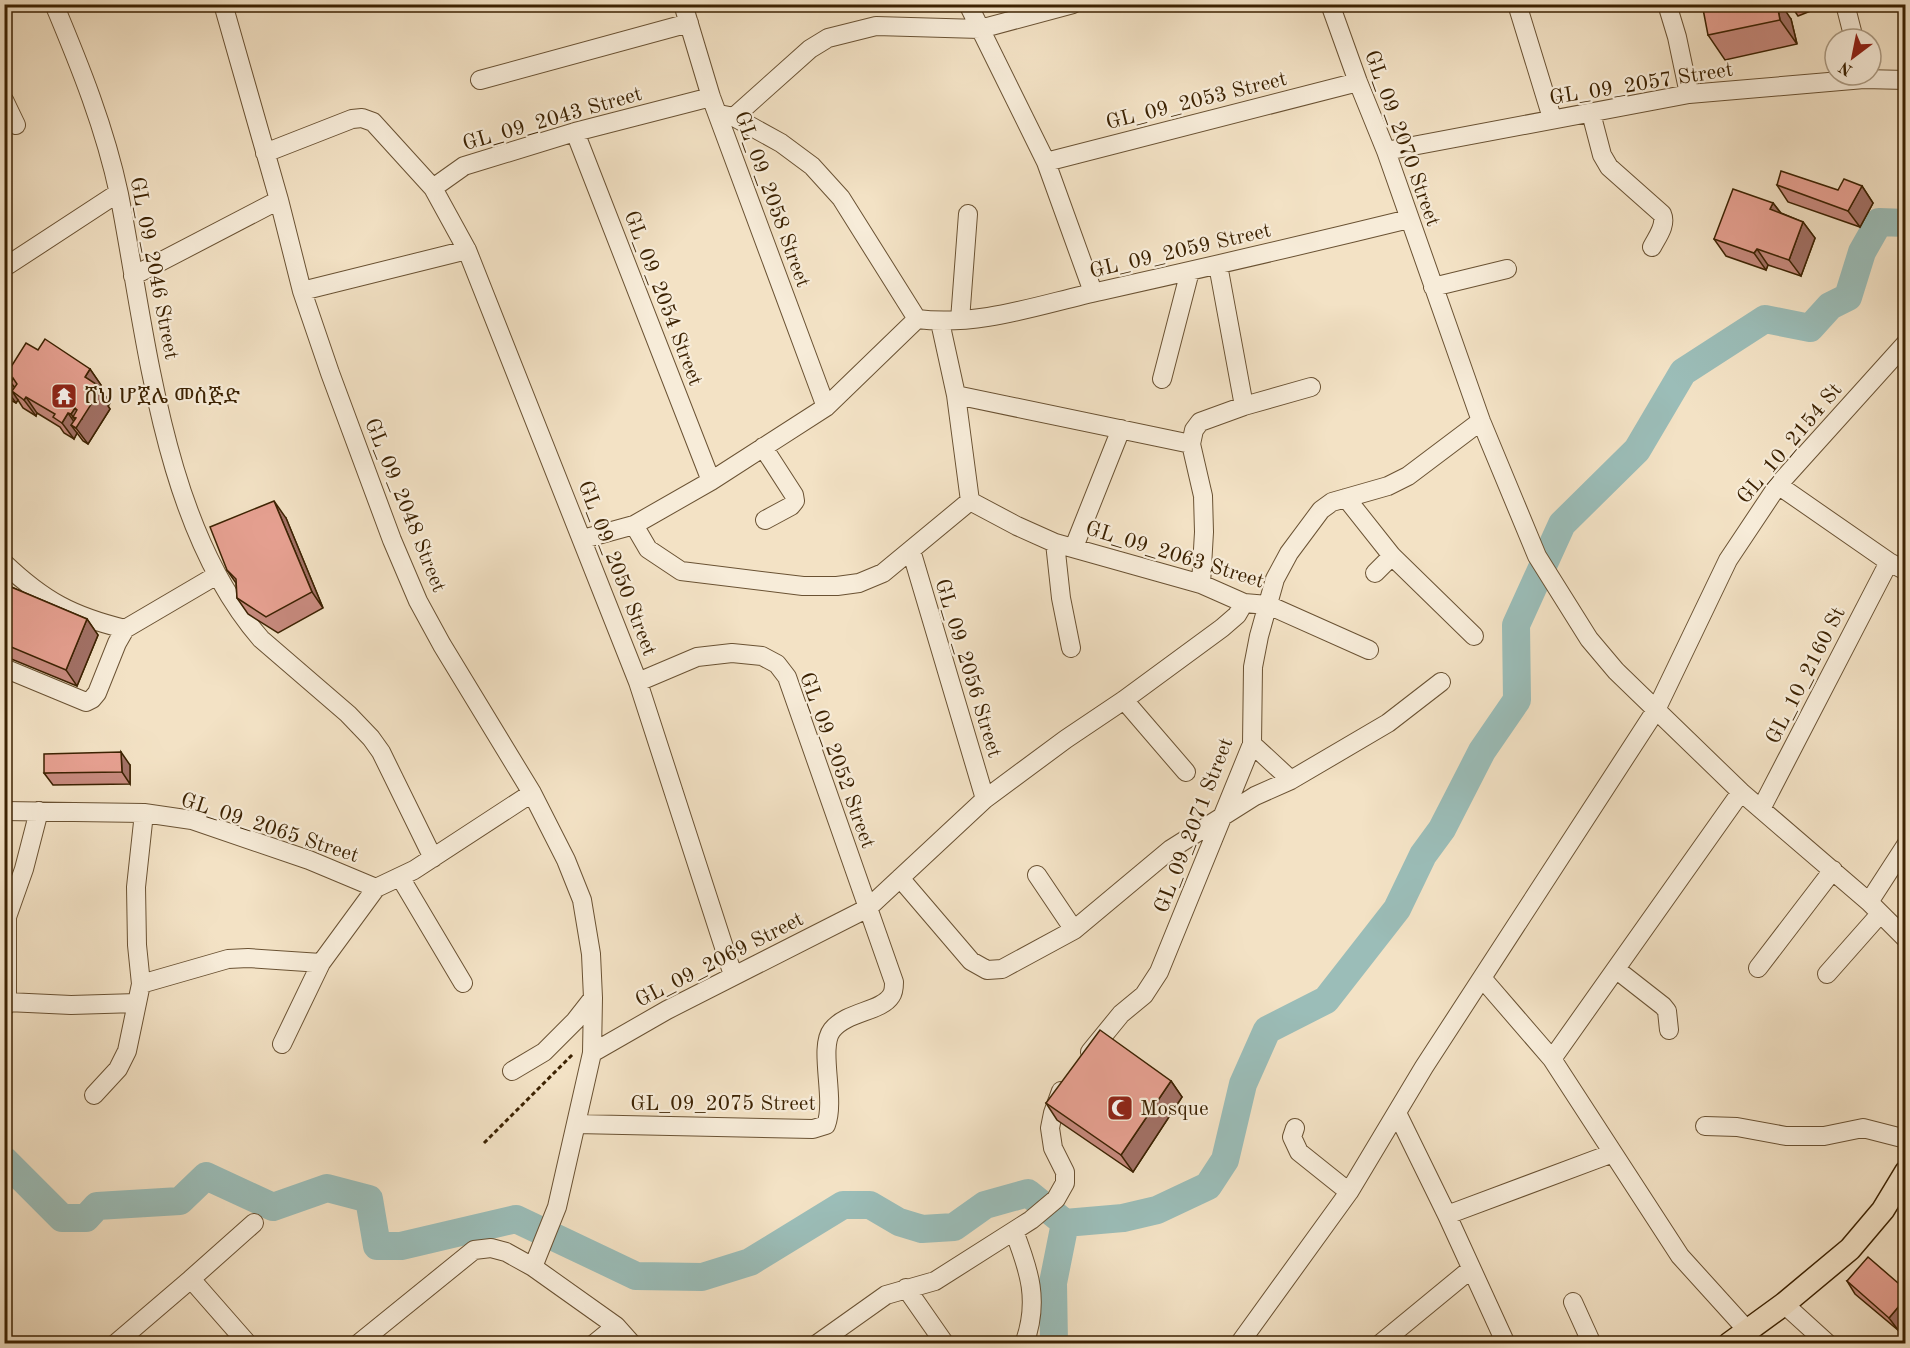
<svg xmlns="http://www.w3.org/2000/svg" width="1910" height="1348" viewBox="0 0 1910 1348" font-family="'Old Standard TT','Noto Serif Ethiopic',serif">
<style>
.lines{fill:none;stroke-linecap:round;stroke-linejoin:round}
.river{stroke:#9bbdb8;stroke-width:28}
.minor-casing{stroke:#6a5233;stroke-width:20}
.major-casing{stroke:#3c2202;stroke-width:25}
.path{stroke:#3c2202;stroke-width:3;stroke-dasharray:4.5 3;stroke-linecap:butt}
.minor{stroke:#f7ecd9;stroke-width:18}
.major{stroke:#f3e2c5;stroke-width:22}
.wall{fill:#c78a7e;stroke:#3c2202;stroke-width:1.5}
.shaded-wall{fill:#a27166;stroke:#3c2202;stroke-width:1.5}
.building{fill:#e7a192;stroke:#3c2202;stroke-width:1.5}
.labels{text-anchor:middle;stroke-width:4.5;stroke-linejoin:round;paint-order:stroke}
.street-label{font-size:21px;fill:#3c2202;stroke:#f7ecd9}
.poi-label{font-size:21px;fill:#3c2202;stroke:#f7ecd9;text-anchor:start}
</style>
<rect width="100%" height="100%" fill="#f3e2c5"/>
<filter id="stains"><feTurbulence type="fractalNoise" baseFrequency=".00333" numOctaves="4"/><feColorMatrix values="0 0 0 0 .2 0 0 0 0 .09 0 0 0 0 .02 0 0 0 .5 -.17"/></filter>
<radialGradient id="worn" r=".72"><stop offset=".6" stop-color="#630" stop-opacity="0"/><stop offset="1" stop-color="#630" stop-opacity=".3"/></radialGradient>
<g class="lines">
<!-- river -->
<path class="river" d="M4 1160 62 1218H86L97 1206 180 1201 206 1176 273 1207 327 1188 369 1199 377 1246H401L516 1219 636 1276 702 1277 750 1262 843 1205H870L899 1222 922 1229 954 1227 985 1205 1028 1193 1065 1223 1123 1218 1157 1210 1208 1186 1225 1160 1243 1084 1267 1030 1326 1000 1397 909 1423 855 1442 829 1482 751 1517 700 1516 625 1562 524 1637 450 1683 372 1765 319 1810 328 1830 306 1848 297 1862 252 1879 222 1906 223
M1054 1344 1053 1283 1065 1223"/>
<defs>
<path id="minor" d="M54 4C80 66 105 128 119 194 147 337 162 525 261 639L348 714 371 738 381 752 433 858
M223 4 279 200 302 291 330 373 392 540 418 601 442 645 532 793 566 860 582 900 591 954 593 998 592 1053 557 1207 533 1267
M683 4 711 97 826 407
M968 4 1046 162 1093 292
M1330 4 1358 82 1386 151 1481 421 1537 556 1589 639 1616 671 1741 792 1869 902 1906 939
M1517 4 1552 118
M1667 4 1677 37 1689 94
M1845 4 1854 39
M480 80 689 23
M4 100 16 125
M1591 113 1602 155 1609 167 1662 214C1667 225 1657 237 1652 247
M719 114 734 117 810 49 828 38 876 26 980 29 1073 4
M734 117 781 143 812 166 841 198 917 319
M575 132 711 481
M1386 151 1689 94 1864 79 1906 80
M265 153 352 119 362 118 373 122 433 188 467 250 638 682 733 975
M1046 162 1358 82
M433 188 464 166 575 132 711 97
M4 259 8 265 118 193
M1218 265 1244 406
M133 276 279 200
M1433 287 1507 269
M302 291 467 250
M917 319C980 327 1041 304 1101 291 1204 268 1307 244 1409 219
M960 320 968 214
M940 322 956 395 970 501
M1162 379 1190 271
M956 395 1191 444
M763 447 794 495 795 501 791 506 765 520
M1778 485 1889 562 1906 571
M1346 498 1392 556 1474 636
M970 501 1017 526 1055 543 1201 584 1244 603 1268 605 1369 650
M634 525 648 549 681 571 803 586H837L859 583 883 573 970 501
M583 539 634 525 711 481 826 407 917 319
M1055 543 1061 598 1071 648
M1074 547 1121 429
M911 550 985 799
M4 563C44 601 72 616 125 629L217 575
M1375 573 1392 556
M1201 584 1204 532 1203 496 1191 444 1194 430 1200 422 1244 406 1311 387
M4 668 86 702 92 699 97 693 117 643 125 629
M1124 700 1186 772
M1252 744 1291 780
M1761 809 1889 562
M4 811 144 813 192 820 309 860 376 888
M1037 875 1074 930
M400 877 463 983
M900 878 971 961 987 970 1002 969 1074 930 1171 849 1255 796 1291 780 1388 723 1441 682
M1869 902 1906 845
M1758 968 1833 870
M1617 970 1663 1006 1667 1011 1669 1030
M1827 974 1880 914
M1482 978 1552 1059 1680 1256 1747 1330
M141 984 228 959 248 958 321 963
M7 1002 71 1005 137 1003
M4 1008 7 1002V917L24 869 39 811
M282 1044 321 963 376 888 414 870 532 793
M1090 1052 1121 1014 1144 995 1159 972 1252 744 1253 667 1259 636 1275 579 1289 553 1321 510 1332 502 1388 486 1408 476 1481 421
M592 1053 667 1010 868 908 985 799 1066 739 1124 700 1222 628 1237 615 1244 603
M1552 1059 1741 792
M512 1071 544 1052 575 1021 593 998
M94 1095 118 1069 127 1051 141 984 137 945 136 887 144 813
M1397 1113 1447 1215 1506 1344
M576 1124 813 1129 826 1125C836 1099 818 1048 832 1030 847 1011 881 1012 891 996 894 992 894 987 894 982L787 677 777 664 762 656 732 653 697 657 638 682
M1705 1126 1737 1127 1786 1136H1824L1863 1128 1906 1139
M1295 1128 1292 1137 1299 1152 1349 1192
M1447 1215 1613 1153
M1014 1231C1029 1270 1040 1301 1024 1344
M191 1279 254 1223
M906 1288 945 1344
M1573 1302 1592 1344
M1784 1304 1828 1344
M115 1344 191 1279 248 1344
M358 1344 474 1250 491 1248 506 1252 533 1267 616 1326 632 1344
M594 1344 616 1326
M817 1344 886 1295 935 1281 1031 1220 1056 1199 1065 1183V1172L1053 1148 1050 1128 1053 1113 1061 1091
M1239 1344 1349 1192 1424 1067 1656 710 1728 560 1778 485 1906 343
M1380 1344 1471 1269"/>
<path id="major" d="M1729 1344 1784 1304 1850 1249 1883 1210 1906 1172"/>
</defs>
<!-- minor casing -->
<use href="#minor" class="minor-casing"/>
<!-- major casing -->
<use href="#major" class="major-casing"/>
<!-- path -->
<path class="path" d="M484 1143 574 1053"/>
<!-- minor -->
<use href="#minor" class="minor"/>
<!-- major -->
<use href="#major" class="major"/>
</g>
<!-- wall -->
<path class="wall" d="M1790 4H1822L1823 6 1798 16Z
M1735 6 1791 19 1797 44 1725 60 1708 35 1716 10Z
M1777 185 1838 190 1862 186 1873 203 1860 227 1788 202Z
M1773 203 1781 213 1803 222 1815 238 1801 276 1768 265 1766 270 1726 256 1714 239Z
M38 350 90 369 101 385 100 388 110 403 108 406 110 409 88 444 83 441 77 433 74 439 64 433 60 427 37 413 36 416 23 408 18 400 16 403 12 401 4 391V378Z
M286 518 323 608 278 633 248 614 237 598 236 583 227 570Z
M4 584 87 619 98 635 77 686 4 656Z
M130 765V784L53 785 44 773Z
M1171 1081 1182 1097 1133 1172 1057 1120 1046 1103Z
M1847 1281 1905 1289 1898 1330 1855 1294Z"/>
<!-- shaded-wall -->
<path class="shaded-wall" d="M1777 4H1781L1791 19 1797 44 1780 20Z
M1862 186 1873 203 1860 227 1848 211Z
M1773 203 1785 219 1770 209Z
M1803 222 1815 238 1801 276 1789 260Z
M1757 249 1768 265 1766 270 1754 253Z
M90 369 101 385 100 388 110 403 108 406 110 409 88 444 76 428 71 425 77 433 74 439 62 423 68 413 77 426 78 424 71 414 75 408 82 418 85 377Z
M9 380 21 396 12 391 18 400 16 403 4 387Z
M26 397 37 413 36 416 24 400Z
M274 501 286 518 323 608 312 592Z
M87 619 98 635 77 686 66 670Z
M121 752 130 765V784L122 772Z
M1171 1081 1182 1097 1133 1172 1121 1155Z
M1905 1299V1321L1898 1330 1889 1318Z"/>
<!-- building -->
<path class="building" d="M1735 4H1777L1780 20 1708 35 1703 9 1714 7 1715 10 1735 6Z
M1781 171 1838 190 1844 179 1862 186 1848 211 1777 185Z
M1733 189 1773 203 1770 209 1803 222 1789 260 1757 249 1754 253 1714 239Z
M45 339 90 369 85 377 99 386 96 390 99 392 76 428 71 425 76 418 73 417 77 410 75 408 71 414 68 413 62 423 53 417 55 414 26 397 24 400 12 391 17 384 13 378 12 381 9 380 4 387V378L26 343 38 350Z
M274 501 312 592 266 617 237 598 236 579 227 570 210 527Z
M4 584 87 619 66 670 4 644Z
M121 752 122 772 44 773V754Z
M1100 1030 1171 1081 1121 1155 1046 1103Z
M1868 1257 1905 1289V1299L1889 1318 1847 1281Z"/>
<!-- icons -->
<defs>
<symbol id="temple-square" viewBox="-11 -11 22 22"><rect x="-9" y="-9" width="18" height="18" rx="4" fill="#8f2418" stroke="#f7ecd9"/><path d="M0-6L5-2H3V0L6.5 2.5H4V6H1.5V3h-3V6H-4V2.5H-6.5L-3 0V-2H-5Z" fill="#fff"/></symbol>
<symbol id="mosque-square" viewBox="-11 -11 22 22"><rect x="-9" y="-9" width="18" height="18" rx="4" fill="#8f2418" stroke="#f7ecd9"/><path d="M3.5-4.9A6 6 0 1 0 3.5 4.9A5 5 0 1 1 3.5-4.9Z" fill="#fff"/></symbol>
</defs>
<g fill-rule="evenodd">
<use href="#temple-square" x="49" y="381" width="30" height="30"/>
<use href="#mosque-square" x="1105" y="1093" width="30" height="30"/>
</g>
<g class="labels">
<!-- street labels -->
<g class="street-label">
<text transform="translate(1641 83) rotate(-9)" y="7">GL_09_2057 Street</text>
<text transform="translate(1196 100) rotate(-14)" y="7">GL_09_2053 Street</text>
<text transform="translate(552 118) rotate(-16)" y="7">GL_09_2043 Street</text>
<text transform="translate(1403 138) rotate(70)" y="7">GL_09_2070 Street</text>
<text transform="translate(773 199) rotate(70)" y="7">GL_09_2058 Street</text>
<text transform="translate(1180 250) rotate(-13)" y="7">GL_09_2059 Street</text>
<text transform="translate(155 268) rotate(79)" y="7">GL_09_2046 Street</text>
<text transform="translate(664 298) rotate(69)" y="7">GL_09_2054 Street</text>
<text transform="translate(1789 443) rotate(-50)" y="7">GL_10_2154 St</text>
<text transform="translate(406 505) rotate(68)" y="7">GL_09_2048 Street</text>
<text transform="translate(1175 554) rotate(17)" y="7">GL_09_2063 Street</text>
<text transform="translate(618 568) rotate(69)" y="7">GL_09_2050 Street</text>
<text transform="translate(969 668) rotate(73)" y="7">GL_09_2056 Street</text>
<text transform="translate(1805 675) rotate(-63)" y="7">GL_10_2160 St</text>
<text transform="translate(838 760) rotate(70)" y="7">GL_09_2052 Street</text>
<text transform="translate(1193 825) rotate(-69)" y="7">GL_09_2071 Street</text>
<text transform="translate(270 827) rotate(18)" y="7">GL_09_2065 Street</text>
<text transform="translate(719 959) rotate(-27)" y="7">GL_09_2069 Street</text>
<text x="723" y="1110">GL_09_2075 Street</text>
</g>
<!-- poi labels -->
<g class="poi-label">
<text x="84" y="403">ሸህ ሆጀሌ መስጅድ</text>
<text x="1140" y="1115">Mosque</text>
</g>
</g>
<!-- margin -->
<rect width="1910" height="1348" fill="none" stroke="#f3e2c5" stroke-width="24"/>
<rect x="6" y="6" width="1898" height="1336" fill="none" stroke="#3c2202" stroke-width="3"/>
<rect x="12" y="12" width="1886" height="1324" fill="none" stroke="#3c2202" stroke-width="1.5"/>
<!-- north arrow -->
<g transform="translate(1853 57) rotate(212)"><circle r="28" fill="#f7ecd9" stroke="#ac9b83" stroke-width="1.5"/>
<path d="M0-4.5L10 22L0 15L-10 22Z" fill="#8f2418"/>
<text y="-9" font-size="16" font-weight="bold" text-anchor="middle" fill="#3c2202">N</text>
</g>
<rect width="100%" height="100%" filter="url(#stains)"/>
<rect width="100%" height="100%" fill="url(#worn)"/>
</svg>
